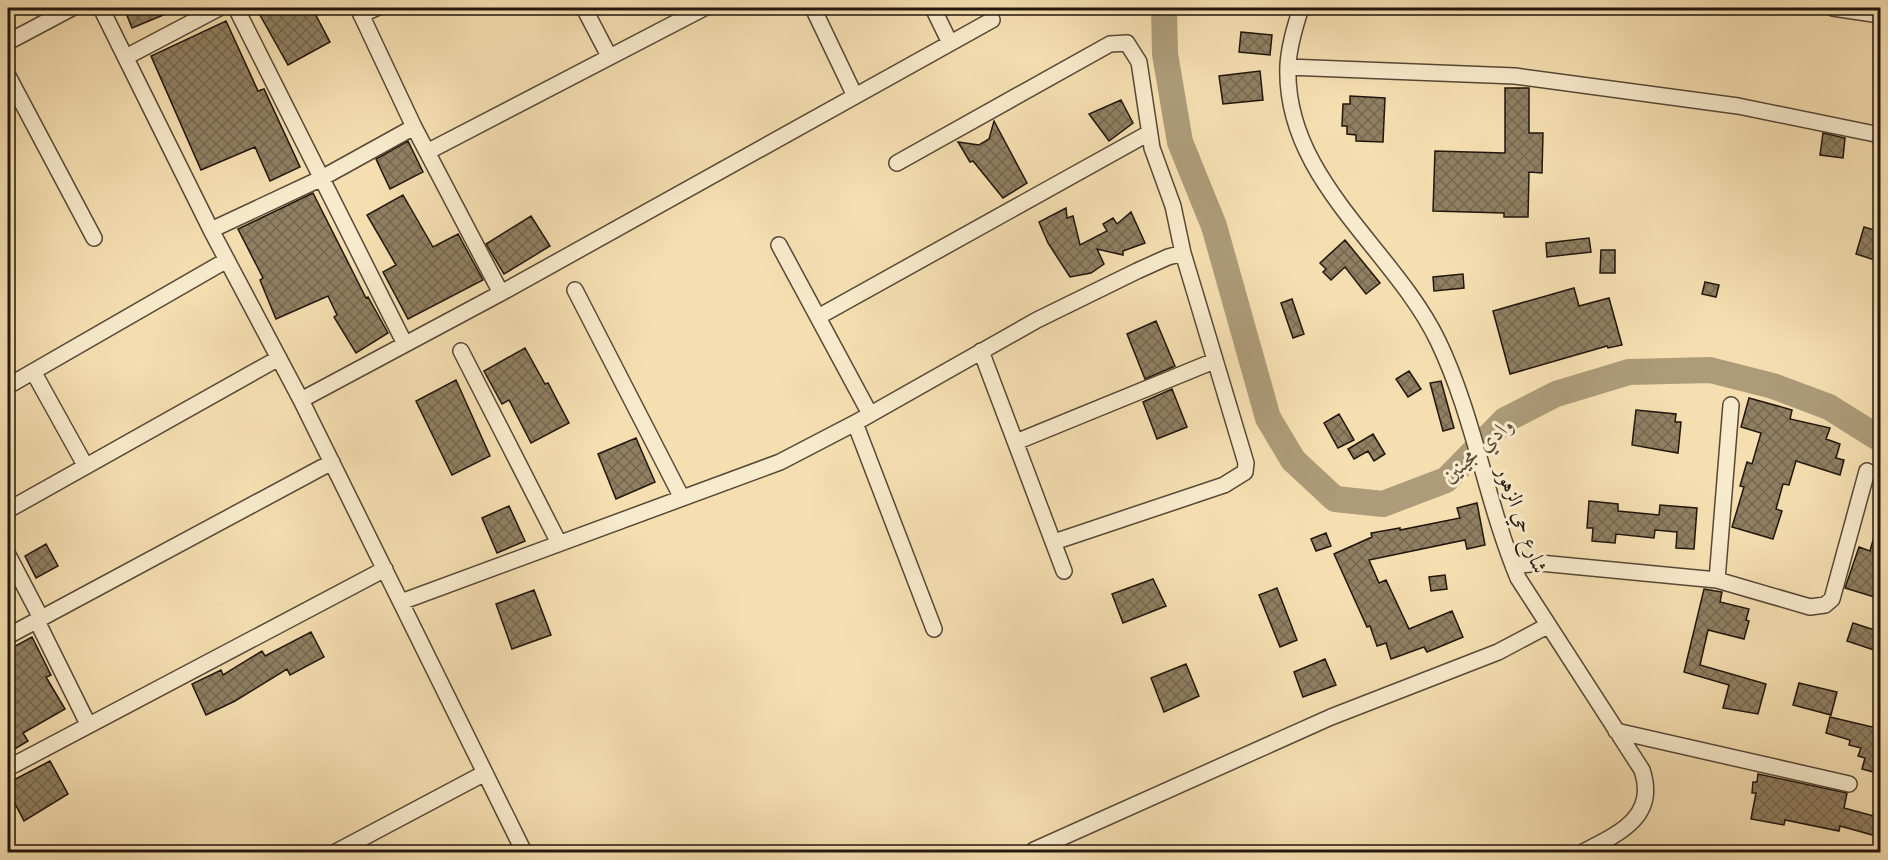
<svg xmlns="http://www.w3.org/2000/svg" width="1888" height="860" viewBox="0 0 1888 860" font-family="'Old Standard TT',Amiri,serif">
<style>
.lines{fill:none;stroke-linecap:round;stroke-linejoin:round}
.river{stroke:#ad9b79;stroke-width:26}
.building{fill:url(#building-cross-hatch);stroke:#22160d;stroke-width:1.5}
.minor-casing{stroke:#574836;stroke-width:18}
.minor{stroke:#f8eacc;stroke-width:15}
.labels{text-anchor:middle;stroke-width:6;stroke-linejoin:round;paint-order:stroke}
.street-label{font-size:21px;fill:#22160d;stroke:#f8eacc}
.water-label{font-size:22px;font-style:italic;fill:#5a4b38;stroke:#f8eacc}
</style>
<defs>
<pattern id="building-cross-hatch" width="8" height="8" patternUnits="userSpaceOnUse" patternTransform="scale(1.5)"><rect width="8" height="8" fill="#907f62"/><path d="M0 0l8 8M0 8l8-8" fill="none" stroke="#75674f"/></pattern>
</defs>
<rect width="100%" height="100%" fill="#f5dfb1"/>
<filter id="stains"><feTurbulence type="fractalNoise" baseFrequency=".00333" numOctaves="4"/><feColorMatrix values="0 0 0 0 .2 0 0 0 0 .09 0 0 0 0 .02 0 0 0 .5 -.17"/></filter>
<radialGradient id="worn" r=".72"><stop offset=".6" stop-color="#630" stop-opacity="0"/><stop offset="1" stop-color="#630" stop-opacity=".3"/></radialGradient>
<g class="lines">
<!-- river -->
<path class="river" d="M1164 8 1165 54 1180 142 1214 226 1268 418 1293 460 1335 499 1383 504 1446 480 1505 420 1556 394 1629 372 1710 370 1773 386 1829 407 1880 439"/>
</g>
<!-- building -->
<path class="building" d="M124 8H180L132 28Z
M256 8H312L330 42 288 65Z
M226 21 258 91 264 89 300 167 270 181 255 147 201 170 151 56Z
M1241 32 1272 35 1270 55 1239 52Z
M1260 71 1263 100 1223 104 1219 76Z
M1505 88H1529V133H1543L1542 173 1529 172 1528 217H1504V213L1433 211 1435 151 1505 153Z
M1350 96 1385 98 1383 142 1356 141V135L1347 134V126H1342L1343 104H1350Z
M1121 100 1133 123 1109 141 1089 114Z
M994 121 1027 183 1003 198 973 161 970 162 958 142 979 145 989 139Z
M1823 133 1845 138 1843 158 1820 155Z
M408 141 423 172 390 189 376 159Z
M313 193 366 298 368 297 388 333 356 353 334 317 337 315 328 296 276 319 260 280 263 278 238 229Z
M403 195 433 247 458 234 483 280 408 319 383 272 396 265 367 215Z
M1066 208 1067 218 1073 216 1080 245 1107 231 1103 224 1113 218 1117 224 1131 212 1145 243 1123 251V255L1097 249 1104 264 1091 273 1070 277 1048 243 1039 222Z
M531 216 550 246 504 274 486 244Z
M1864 227 1881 232V262L1856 254Z
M1589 238 1591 252 1547 257 1546 243Z
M1345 240 1380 283 1366 294 1345 267 1331 280 1323 272 1326 269 1320 263Z
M1601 250H1615V273H1600Z
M1463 274 1464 288 1434 291 1433 277Z
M1705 282 1719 285 1716 297 1702 294Z
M1574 288 1579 306 1609 298 1622 345 1608 348 1607 346 1510 374 1493 311Z
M1292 299 1304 334 1293 338 1281 303Z
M1156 321 1175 366 1145 379 1127 334Z
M525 348 545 384 548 383 569 423 531 443 509 400 502 404 484 371Z
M1409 371 1421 389 1408 397 1396 379Z
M456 380 490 456 452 475 416 401Z
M1441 381 1454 428 1443 431 1430 383Z
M1172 389 1187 427 1157 439 1143 402Z
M1749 398 1792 410 1790 419 1830 428 1826 439 1840 444 1836 458 1844 460 1840 475 1796 461 1789 485 1783 484 1776 509 1782 511 1773 539 1732 527 1744 487 1740 486 1747 462 1752 464 1761 433 1741 427Z
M1636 410 1676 414 1675 422H1681L1678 453 1632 445Z
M1339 414 1354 440 1338 448 1324 423Z
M1373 434 1385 454 1374 461 1368 451 1354 459 1348 449Z
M636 438 655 482 616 499 598 454Z
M1589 501 1618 504V511L1659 515 1660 505 1697 508 1694 549 1676 548 1677 532 1655 530 1654 538 1616 534 1615 543 1592 541 1593 528H1587Z
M1477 503 1485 545 1467 549 1465 540 1369 560 1379 583 1386 580 1409 629 1452 611 1463 637 1427 652 1424 647 1391 659 1386 643 1377 646 1370 626 1367 627 1334 554 1372 537 1371 533 1400 528V530L1460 518 1457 508Z
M509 506 525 541 497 553 482 518Z
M1877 526H1881V599L1845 588 1859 547 1870 551Z
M1326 533 1331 546 1316 551 1311 539Z
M46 544 58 566 36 578 25 556Z
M1445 575 1447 589 1431 591 1429 577Z
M1153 579 1166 606 1123 623 1112 594Z
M1277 588 1297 640 1280 647 1259 595Z
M1704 589 1722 592 1720 602 1749 609 1746 620 1749 621 1744 639 1708 630 1700 665 1766 684 1758 714 1723 708 1729 685 1684 672Z
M534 590 551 635 512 649 496 604Z
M1853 623 1881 632 1877 651 1847 641Z
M311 632 324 657 290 675 287 669 235 701 206 715 192 684 221 670 223 675 262 651 265 656Z
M32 637 51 675 46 677 65 709 23 733 28 741 8 753V650Z
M1325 659 1336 685 1303 697 1294 672Z
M1186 664 1199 696 1164 712 1151 678Z
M1799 683 1837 692 1831 715 1793 705Z
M1830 717 1881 729V759L1877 773 1862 769 1865 758 1858 756 1861 748 1849 745 1850 740 1826 733Z
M50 761 68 794 24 821 8 790V783Z
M1758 774 1847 793 1844 808 1881 818 1876 836 1840 826 1839 831 1785 820 1784 825 1751 819 1756 793H1752L1753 782H1757Z"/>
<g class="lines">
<defs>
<path id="minor" d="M101 8 211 230 301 400 524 852
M236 8 405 344
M358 8 414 127 501 293
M584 8 609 56
M813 8 855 96
M933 8 950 43
M1301 8C1295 26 1289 46 1288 65 1283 178 1393 248 1438 341 1474 416 1486 501 1518 578L1642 770C1658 817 1618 834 1583 852
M1833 8 1880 15
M361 15 376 8
M8 42 72 8
M126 57 219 8
M1288 67 1515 76 1738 106 1880 135
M8 76 94 238
M427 152 704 8
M897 163 1110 44 1127 43 1139 62 1152 148 1173 206 1183 253
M211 230 320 179 414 127
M779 245 870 414
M575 290 682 498
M818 317 1149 133
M461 351 559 543
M981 351 1064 571
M34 373 85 465
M8 386 227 260
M301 400 501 293 992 20
M855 423 934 629
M1016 442 1214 361
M8 510 279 358
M8 555 41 618
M1513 566 1540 563 1717 580 1810 607 1825 605 1832 599 1867 471
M1717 580 1731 405
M401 602 780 462 855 423 1037 320 1137 271 1168 257 1183 253 1246 463 1245 472 1224 485 1054 542
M37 621 88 724
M8 636 332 462
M1616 731 1849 784
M8 768 385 569
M1034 850 1331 717 1498 652 1547 626
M336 852 483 774"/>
</defs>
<!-- minor casing -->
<use href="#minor" class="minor-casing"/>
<!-- minor -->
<use href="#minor" class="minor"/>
</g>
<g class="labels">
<!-- street labels -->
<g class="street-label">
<text transform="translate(1522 520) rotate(70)" y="7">شارع حي الزهور</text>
</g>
<!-- water labels -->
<g class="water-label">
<text transform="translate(1477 449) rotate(-41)" y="8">وادي مجينين</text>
</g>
</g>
<!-- margin -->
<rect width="1888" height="860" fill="none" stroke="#f5dfb1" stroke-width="30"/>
<rect x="9" y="9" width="1870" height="842" fill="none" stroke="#22160d" stroke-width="3"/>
<rect x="15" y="15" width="1858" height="830" fill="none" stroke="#22160d" stroke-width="1.5"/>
<rect width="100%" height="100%" filter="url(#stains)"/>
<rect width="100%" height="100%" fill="url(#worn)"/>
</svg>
